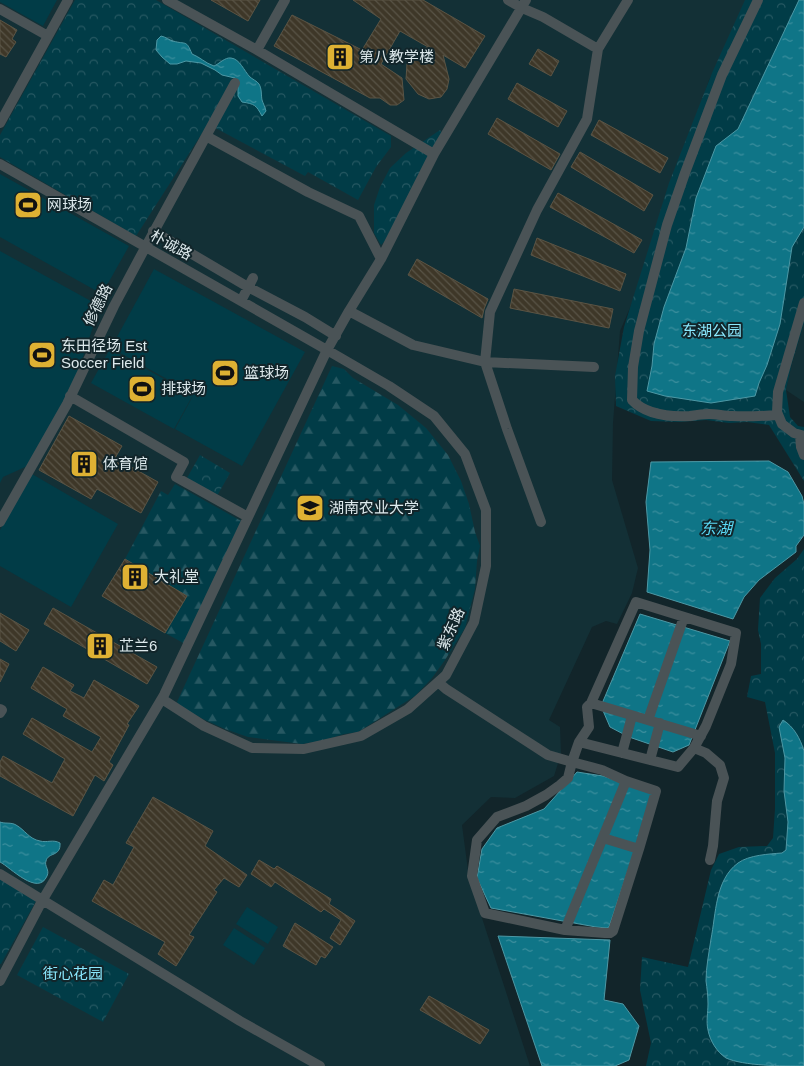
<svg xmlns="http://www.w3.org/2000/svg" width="804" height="1066" viewBox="0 0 804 1066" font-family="Helvetica,'Noto Sans SC',sans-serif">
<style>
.built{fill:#133036}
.grass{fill:#013c47}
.forest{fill:url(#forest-firs)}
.park{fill:url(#park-crowns)}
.water{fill:url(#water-ripples);stroke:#4d98a5}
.building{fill:url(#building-back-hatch);stroke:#5b5444}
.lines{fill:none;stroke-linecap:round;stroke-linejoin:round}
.minor{stroke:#4a5356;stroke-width:10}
.labels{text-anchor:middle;stroke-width:4;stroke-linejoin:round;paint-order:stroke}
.poi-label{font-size:15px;fill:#dde9ec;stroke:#12252a;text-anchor:start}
.street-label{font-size:15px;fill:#dde9ec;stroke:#12252a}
.park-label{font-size:15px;fill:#8ae8fe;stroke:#12252a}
.water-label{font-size:16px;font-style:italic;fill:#5adaf6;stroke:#12252a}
</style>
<defs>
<pattern id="forest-firs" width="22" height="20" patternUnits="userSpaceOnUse" patternTransform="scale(1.25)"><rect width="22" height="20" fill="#013c47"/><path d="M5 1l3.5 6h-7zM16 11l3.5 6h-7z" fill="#265862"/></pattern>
<pattern id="park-crowns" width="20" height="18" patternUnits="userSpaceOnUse" patternTransform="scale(1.25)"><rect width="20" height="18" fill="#013c47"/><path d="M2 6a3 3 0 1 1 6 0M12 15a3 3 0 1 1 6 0" fill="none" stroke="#265862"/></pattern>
<pattern id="water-ripples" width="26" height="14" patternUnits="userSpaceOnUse" patternTransform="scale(1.25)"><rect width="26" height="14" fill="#0f7587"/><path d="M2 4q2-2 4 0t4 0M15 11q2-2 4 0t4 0" fill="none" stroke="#3d8f9e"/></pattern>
<pattern id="building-back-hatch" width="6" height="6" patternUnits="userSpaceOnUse" patternTransform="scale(1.25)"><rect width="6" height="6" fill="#3e3728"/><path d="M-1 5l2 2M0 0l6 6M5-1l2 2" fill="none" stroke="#595447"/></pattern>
</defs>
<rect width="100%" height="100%" fill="#12252a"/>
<!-- built -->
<path class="built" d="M0 0H751L709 80 650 261 620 331 613 423 612 480 638 568 632 593 617 624 606 621 592 627 549 720 560 727 561 754 554 776 515 798 491 797 462 825 469 878 530 1066H0Z
M804 323V402L786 390 792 363Z"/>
<!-- grass -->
<path class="grass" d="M0 0H57L43 26 0 2Z
M0 174 129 246 102 294 0 237Z
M0 251 100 306 67 404 34 463 3 477 0 483Z
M154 269 305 352 242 466 175 429 194 394 111 348Z
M110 349 193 395 174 429 91 383Z
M32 474 118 524 71 607 0 566V530Z
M247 907 278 927 268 944 236 924Z
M234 928 265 948 254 965 223 945Z"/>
<!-- forest -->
<path class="forest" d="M332 366 344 369 353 378 398 405 426 428 448 455 461 481 469 504 475 532 480 546 477 561 475 589 465 628 445 660 432 678 415 696 358 732 344 734 325 740 302 744 248 737 225 729 203 719 181 707 177 702Z
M175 484 243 522 187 645 165 633 187 596 125 559 161 491 168 495Z"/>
<!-- park -->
<path class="park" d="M75 0H156L391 136V147L376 167 358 200 308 172 305 176 208 124 136 236 0 157V135Z
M745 0H804V323L792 363 786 390 790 417 798 426 804 427V481L769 425 747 422 729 423 706 420 679 422 651 421 616 406 615 376 624 327 669 183 712 73Z
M440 130 442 133 385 241 381 245 374 233V205L380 187 390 168 406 153Z
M200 455 230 473 217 496 187 478Z
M804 549V1066H646L651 1043 640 990 642 957 688 967 711 870 719 854 739 847 767 846 773 838 775 809V753L765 702 747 697 751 676 761 674V644L758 630 760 598 775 578 797 559Z
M0 879 36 901 1 964H0Z
M43 927 129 974 103 1022 17 975Z"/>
<!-- water -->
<path class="water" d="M799 0H804V227L792 247 780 324 767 365 759 383 755 396 711 403 665 396 647 391 652 366 654 344 664 307 686 248 696 198 716 146 738 129Z
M161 36C166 37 169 40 173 41 186 45 186 39 192 54 200 57 205 63 214 66 219 64 225 57 231 58 240 59 244 71 250 77 252 79 257 81 259 84 262 89 261 95 262 100 263 103 265 107 266 111L262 116C256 105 255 104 242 102L238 96V82L235 78 222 75 215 70 201 63 186 61 177 64H170L162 57 156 50 157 40Z
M769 461 788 472 802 496 804 504V535L796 546V552L759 580 744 597 733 619 647 592 650 550 646 502 651 462Z
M640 614 730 641 689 745 673 752 629 737 610 727 601 706Z
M783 720C794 727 800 738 804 751V1066C782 1066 744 1066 726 1058 717 1052 710 1041 708 1030 706 1022 708 1012 708 1004 708 996 707 988 706 981 706 967 709 953 711 939 716 914 715 880 738 863 749 855 769 854 782 853L786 850 788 822 784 791 785 758 779 727Z
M577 772 603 776 654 793 609 927 607 928 596 927 491 908 477 878 482 849 497 828 544 809Z
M0 822C5 824 11 822 16 825 25 830 29 839 40 841 47 843 53 839 60 843 61 857 48 852 46 861 44 866 50 870 47 876 38 897 10 867 0 862Z
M498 936 610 940 604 1000 623 1004 639 1026 629 1060 615 1066H542Z"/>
<!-- building -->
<path class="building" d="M211 0H260L248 21Z
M353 0H423L485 36 465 68 443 55 449 79 447 89 441 97 429 99 418 94 406 79 407 64 412 55 428 47 400 31 381 64 402 78 404 100 397 105H390L380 98H370L274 46 292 15 362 50 381 19Z
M0 20 17 30 12 39 16 42 6 57 0 54Z
M538 49 559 61 551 76 529 64Z
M517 83 567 111 558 127 508 99Z
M497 118 560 154 551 170 488 134Z
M599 120 668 158 660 173 591 135Z
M580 152 653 195 644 211 571 167Z
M558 193 642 240 634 253 550 207Z
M537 238 626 274 620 291 531 255Z
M417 259 488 299 484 309 482 318 408 275Z
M514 289 613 309 609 328 510 308Z
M69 416 122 446 115 458 158 482 141 513 97 489 91 499 39 470Z
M125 559 187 596 165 633 102 596Z
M53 608 157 667 147 684 44 624Z
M0 613 29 630 16 651 0 641Z
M0 659 9 664 0 682Z
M43 667 74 685 70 691 84 698 94 680 139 706 127 724 129 725 109 762 113 765 104 781 95 775 73 816 0 776V762L3 756 52 783 65 759 23 734 32 718 92 752 101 737 63 716 67 709 31 688Z
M153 797 213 831 205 846 247 875 239 887 224 878 214 890 217 892 189 935 194 937 176 966 158 954 165 942 92 901 104 880 113 885 134 847 126 843Z
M259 860 274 869 277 866 331 899 329 904 355 921 340 945 330 938 341 920 324 909 321 912 275 882 271 887 251 874Z
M295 923 333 947 325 958 321 956 316 965 283 946Z
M429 996 489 1030 480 1044 420 1010Z"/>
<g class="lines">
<!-- minor -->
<path class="minor" d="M167 0 257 50 434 154
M508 0 522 8 543 17 598 49 628 0
M758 0 722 75 685 173 667 225 639 331 633 367 632 400C646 415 670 417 690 416 696 415 703 414 709 414 717 414 724 416 732 416 748 417 763 416 778 415
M0 9 48 36
M257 50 285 0
M0 123 68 0
M206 136 308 192 359 216 381 259
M0 164 327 350 389 386 434 416 465 454 486 510V566L474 622 446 675 408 709 361 736 304 749 252 748 204 726 162 699
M153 231 248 287 305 317 336 336
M241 301 253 278
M804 303 778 392 777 412 782 424 794 433 804 436
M349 311 413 345 485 362 594 367
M70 396 184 462 176 477 248 517
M800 435 801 447 804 455
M0 522 67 404 114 306 145 248 235 83
M541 522 507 429 485 362 490 312 537 210 587 119 598 49
M438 682 446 689 548 755 572 762 579 742 678 767 694 748 706 726 731 664 736 633 636 602 591 703 587 707 589 727 579 742
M591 703 701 736
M0 709 2 710 0 713
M648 720 684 617
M694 748 706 753 720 765 724 778 717 801 713 846 710 860
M622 753 632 716
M650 760 660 723
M572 762 602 770 626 781 565 930 485 913 472 876 477 840 497 817 526 806 546 795 560 785 568 778Z
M626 781 656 791 639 849
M0 874 240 1021 320 1066
M565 930 605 933H610L613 931 639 849 603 838
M0 981 42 901 164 695 327 350 349 311 381 259 434 154 526 0"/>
</g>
<!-- icons -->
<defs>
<symbol id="building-square" viewBox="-11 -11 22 22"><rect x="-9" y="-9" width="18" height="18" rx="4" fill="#deb133" stroke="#12252a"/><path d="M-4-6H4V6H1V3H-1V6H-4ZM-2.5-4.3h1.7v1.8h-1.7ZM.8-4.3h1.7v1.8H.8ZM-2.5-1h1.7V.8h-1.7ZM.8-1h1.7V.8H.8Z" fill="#111"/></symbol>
<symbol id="stadium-square" viewBox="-11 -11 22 22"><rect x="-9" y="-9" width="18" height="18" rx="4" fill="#deb133" stroke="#12252a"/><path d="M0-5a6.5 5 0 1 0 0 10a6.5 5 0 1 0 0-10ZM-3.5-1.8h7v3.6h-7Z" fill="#111"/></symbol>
<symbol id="university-square" viewBox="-11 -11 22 22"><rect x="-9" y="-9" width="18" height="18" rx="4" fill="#deb133" stroke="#12252a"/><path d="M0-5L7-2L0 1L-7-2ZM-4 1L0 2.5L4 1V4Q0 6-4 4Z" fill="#111"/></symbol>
</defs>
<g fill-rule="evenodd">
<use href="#building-square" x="324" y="41" width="32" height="32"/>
<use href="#stadium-square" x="12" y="189" width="32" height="32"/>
<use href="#stadium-square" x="26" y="339" width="32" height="32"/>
<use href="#stadium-square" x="209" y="357" width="32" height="32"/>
<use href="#stadium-square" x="126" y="373" width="32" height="32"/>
<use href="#building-square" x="68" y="448" width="32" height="32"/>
<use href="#university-square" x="294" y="492" width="32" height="32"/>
<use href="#building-square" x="119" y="561" width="32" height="32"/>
<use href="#building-square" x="84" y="630" width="32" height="32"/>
</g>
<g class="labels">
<!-- poi labels -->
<g class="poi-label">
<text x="359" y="62">第八教学楼</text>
<text x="47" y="210">网球场</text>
<text x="61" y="351">东田径场 Est<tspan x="61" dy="17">Soccer Field</tspan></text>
<text x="244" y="378">篮球场</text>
<text x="161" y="394">排球场</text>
<text x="103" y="469">体育馆</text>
<text x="329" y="513">湖南农业大学</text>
<text x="154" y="582">大礼堂</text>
<text x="119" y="651">芷兰6</text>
</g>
<!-- street labels -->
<g class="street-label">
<text transform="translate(171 245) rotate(29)" y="5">朴诚路</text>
<text transform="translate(98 305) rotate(-63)" y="5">修德路</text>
<text transform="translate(451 629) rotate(-66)" y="5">紫东路</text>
</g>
<!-- park labels -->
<g class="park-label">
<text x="712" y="336">东湖公园</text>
<text x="73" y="979">街心花园</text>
</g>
<!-- water labels -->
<g class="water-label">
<text x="716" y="534">东湖</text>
</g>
</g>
</svg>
